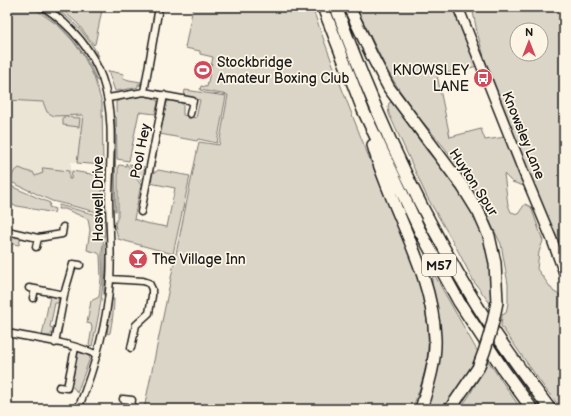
<svg xmlns="http://www.w3.org/2000/svg" width="571" height="416" viewBox="0 0 571 416" font-family="'Balsamiq Sans',sans-serif">
<style>
.built{fill:#ebe5d6}
.green{fill:#dbd5c8;stroke:#7c7872;fill-rule:evenodd}
.lines{fill:none;stroke-linecap:round;stroke-linejoin:round}
.minor-casing{stroke:#1c1c1c;stroke-width:9}
.secondary-casing{stroke:#1c1c1c;stroke-width:12}
.motorway-casing{stroke:#1c1c1c;stroke-width:14}
.minor{stroke:#fcf5e5;stroke-width:6}
.secondary{stroke:#fcf5e5;stroke-width:9}
.motorway{stroke:#fcf5e5;stroke-width:11}
.motorway-bridge-casing{stroke:#1c1c1c;stroke-width:14;stroke-linecap:butt}
.motorway-bridge{stroke:#fcf5e5;stroke-width:11}
.labels{text-anchor:middle;stroke-width:3.5;stroke-linejoin:round;paint-order:stroke}
.shield{fill:#fcf5e5;stroke:#5f5d58;stroke-width:1}
.shield-label{font-size:13px;font-weight:bold;fill:#1c1c1c}
.poi-label{font-size:14px;fill:#1c1c1c;stroke:#fcf5e5;text-anchor:start}
.street-label{font-size:14px;fill:#1c1c1c;stroke:#fcf5e5}
</style>
<rect width="100%" height="100%" fill="#fcf5e5"/>
<filter id="ink" filterUnits="userSpaceOnUse"><feTurbulence type="fractalNoise" baseFrequency=".025" numOctaves="2"/><feDisplacementMap in="SourceGraphic" scale="8" xChannelSelector="R" yChannelSelector="G"/><feConvolveMatrix kernelMatrix="1 2 1 2 8 2 1 2 1" color-interpolation-filters="sRGB"/></filter>
<g filter="url(#ink)">
<!-- built -->
<path class="built" d="M7 100 43 102 47 112 103 115V165L71 162V179H68L34 193 7 181Z"/>
<!-- green -->
<path class="green" d="M7 7H32L59 26 73 41 83 55 94 77 102 103 103 165 77 163 83 115 54 116 47 112 43 102 7 100Z
M34 7C39 7 43 11 48 14 71 29 91 54 99 81L96 80C84 48 63 25 34 7Z
M59 7H94L102 10 95 44 94 45 78 24Z
M193 7H312C332 64 354 121 377 177 397 227 425 278 428 332 430 359 422 385 412 409H144L199 142 219 145 228 95 200 90 201 86 207 87 213 57 200 54V51L185 48Z
M356 7H455L478 66 437 75 450 137 481 129 485 140 506 137 524 186 512 182 504 174 508 205 511 212 518 214 525 204 531 207 543 241 539 252 537 269 554 292 564 297V409H562L546 390 501 326 502 315 506 313 508 303V284L501 244 491 224 482 198 444 147 421 120 400 91 388 72Z
M472 7H564V250L540 202 487 67 477 32ZM517 30H541V54H517Z
M56 9C75 21 88 37 99 56L96 55V54L77 30 58 13Z
M108 71H109L124 74 123 78 129 80 141 82 140 86V84H138V87L135 88 115 91Z
M185 90 226 96 217 143 198 139 197 141 160 134 166 105 168 101H172L183 103V115L196 118 200 100 184 96Z
M142 96 151 97 157 100 158 103 155 114 139 112 129 161 117 159 116 102 120 100Z
M391 102 395 105 427 151 446 173 477 220 485 238 490 253 492 306 474 282 456 247 427 197 389 114 388 107 389 103Z
M114 116 115 117 116 211H115Z
M63 117 80 118 79 127 63 125Z
M126 163 141 185 134 219 145 223 167 227 175 188 150 183 153 172H156L158 170 190 176 173 254 118 239 115 224 118 216V166L119 165 126 166Z
M129 164 145 167 142 182Z
M19 168 29 172H33L35 176 43 173 42 168H44L69 171V179H71L72 171 103 176 101 213 52 201 11 182 13 173Z
M8 185 50 203 49 207 55 209 54 213 7 204Z
M59 205 101 216C108 222 104 236 103 245 101 256 103 268 103 279 102 302 97 323 92 346L89 345 92 328 91 324 87 323 91 301 99 297 101 278 100 255 98 253 87 250 90 230 88 219 65 209H58Z
M8 234 21 236 19 245 7 243Z
M107 239 105 296H104V246Z
M433 276H435L479 354 473 366 444 409H426L429 402 432 280Z
M50 296 57 297 59 300 58 303H55L50 327 53 328 52 329H53C52 336 49 337 42 336Z
M112 299H114C114 310 112 322 110 333L108 334 107 333Z
M80 351 87 353 90 358 77 393 74 388 70 385 76 355Z
M488 361 521 409H460L469 396Z"/>
<g class="lines">
<defs>
<path id="minor" d="M44 7C70 25 91 47 102 78 115 115 110 157 109 196 109 224 112 252 110 280 107 325 95 367 78 409
M144 92 159 7
M108 98 144 92 193 101 190 114
M141 212 164 95
M7 231 38 238 62 234 63 227
M36 247 38 238
M110 279 143 281 149 283 152 289V296L149 313 136 325 131 348
M29 288 35 289 33 298
M35 289 64 295
M7 333C36 339 71 342 97 355
M55 343 65 291 73 264 80 265
M59 387 67 388 75 348
M123 399 132 400 130 409"/>
<path id="secondary" d="M458 7 524 173 552 240 564 273"/>
<path id="motorway" d="M323 7 363 110 420 231 459 302 503 369 532 409
M336 7C372 105 415 202 469 292 493 333 522 372 550 409
M349 7 372 56 389 88 463 187 479 213 489 236 495 263 497 302
M373 145C391 210 432 269 435 338 436 362 428 386 421 409
M450 409 478 368"/>
</defs>
<!-- minor casing -->
<use href="#minor" class="minor-casing"/>
<!-- secondary casing -->
<use href="#secondary" class="secondary-casing"/>
<!-- motorway casing -->
<use href="#motorway" class="motorway-casing"/>
<!-- minor -->
<use href="#minor" class="minor"/>
<!-- secondary -->
<use href="#secondary" class="secondary"/>
<!-- motorway -->
<use href="#motorway" class="motorway"/>
<defs>
<path id="motorway-bridge" d="M478 368C487 346 493 325 497 302"/>
</defs>
<!-- motorway-bridge casing -->
<use href="#motorway-bridge" class="motorway-bridge-casing"/>
<!-- motorway-bridge -->
<use href="#motorway-bridge" class="motorway-bridge"/>
</g>
</g>
<!-- icons -->
<defs>
<symbol id="stadium-disc" viewBox="-11 -11 22 22"><circle r="9.5" fill="#d1495b" stroke="#fcf5e5"/><path d="M0-5a6.5 5 0 1 0 0 10a6.5 5 0 1 0 0-10ZM-3.5-1.8h7v3.6h-7Z" fill="#fff"/></symbol>
<symbol id="bus-disc" viewBox="-11 -11 22 22"><circle r="9.5" fill="#d1495b" stroke="#fcf5e5"/><path d="M-5-6H5V4H4V6H2V4H-2V6H-4V4H-5ZM-3.5-4V0h7V-4ZM-3.5 1.2v1.5H-2V1.2ZM2 1.2v1.5H3.5V1.2Z" fill="#fff"/></symbol>
<symbol id="bar-disc" viewBox="-11 -11 22 22"><circle r="9.5" fill="#d1495b" stroke="#fcf5e5"/><path d="M-6-5H6L.8 .8V4.5H3.5V6h-7V4.5H-.8V.8Z" fill="#fff"/></symbol>
</defs>
<g fill-rule="evenodd">
<use href="#stadium-disc" x="192" y="59" width="22" height="22"/>
<use href="#bus-disc" x="472" y="67" width="22" height="22"/>
<use href="#bar-disc" x="127" y="248" width="22" height="22"/>
</g>
<g class="labels">
<!-- shield labels -->
<rect class="shield" x="422" y="254" width="34" height="22" rx="3"/>
<g class="shield-label">
<text x="439" y="270">M57</text>
</g>
<!-- poi labels -->
<g class="poi-label">
<text x="217" y="67">Stockbridge<tspan x="217" dy="16">Amateur Boxing Club</tspan></text>
<text x="469" y="75" text-anchor="end">KNOWSLEY<tspan x="469" dy="16">LANE</tspan></text>
<text x="152" y="264">The Village Inn</text>
</g>
<!-- street labels -->
<g class="street-label">
<text transform="translate(524 135) rotate(68)" y="5">Knowsley Lane</text>
<text transform="translate(140 151) rotate(-79)" y="5">Pool Hey</text>
<text transform="translate(474 182) rotate(57)" y="5">Huyton Spur</text>
<text transform="translate(98 199) rotate(-90)" y="5">Haswell Drive</text>
</g>
</g>
<!-- margin -->
<rect width="571" height="416" fill="none" stroke="#fcf5e5" stroke-width="24"/>
<rect x="12" y="12" width="547" height="392" fill="none" stroke="#1c1c1c" stroke-width="1.5" filter="url(#ink)"/>
<!-- north arrow -->
<g transform="translate(529 42)"><circle r="19" fill="#fcf5e5" stroke="#a29e95"/>
<path d="M0-3L7 15L0 10L-7 15Z" fill="#d1495b"/>
<text y="-6" font-size="11" font-weight="bold" text-anchor="middle" fill="#1c1c1c">N</text>
</g>
</svg>
